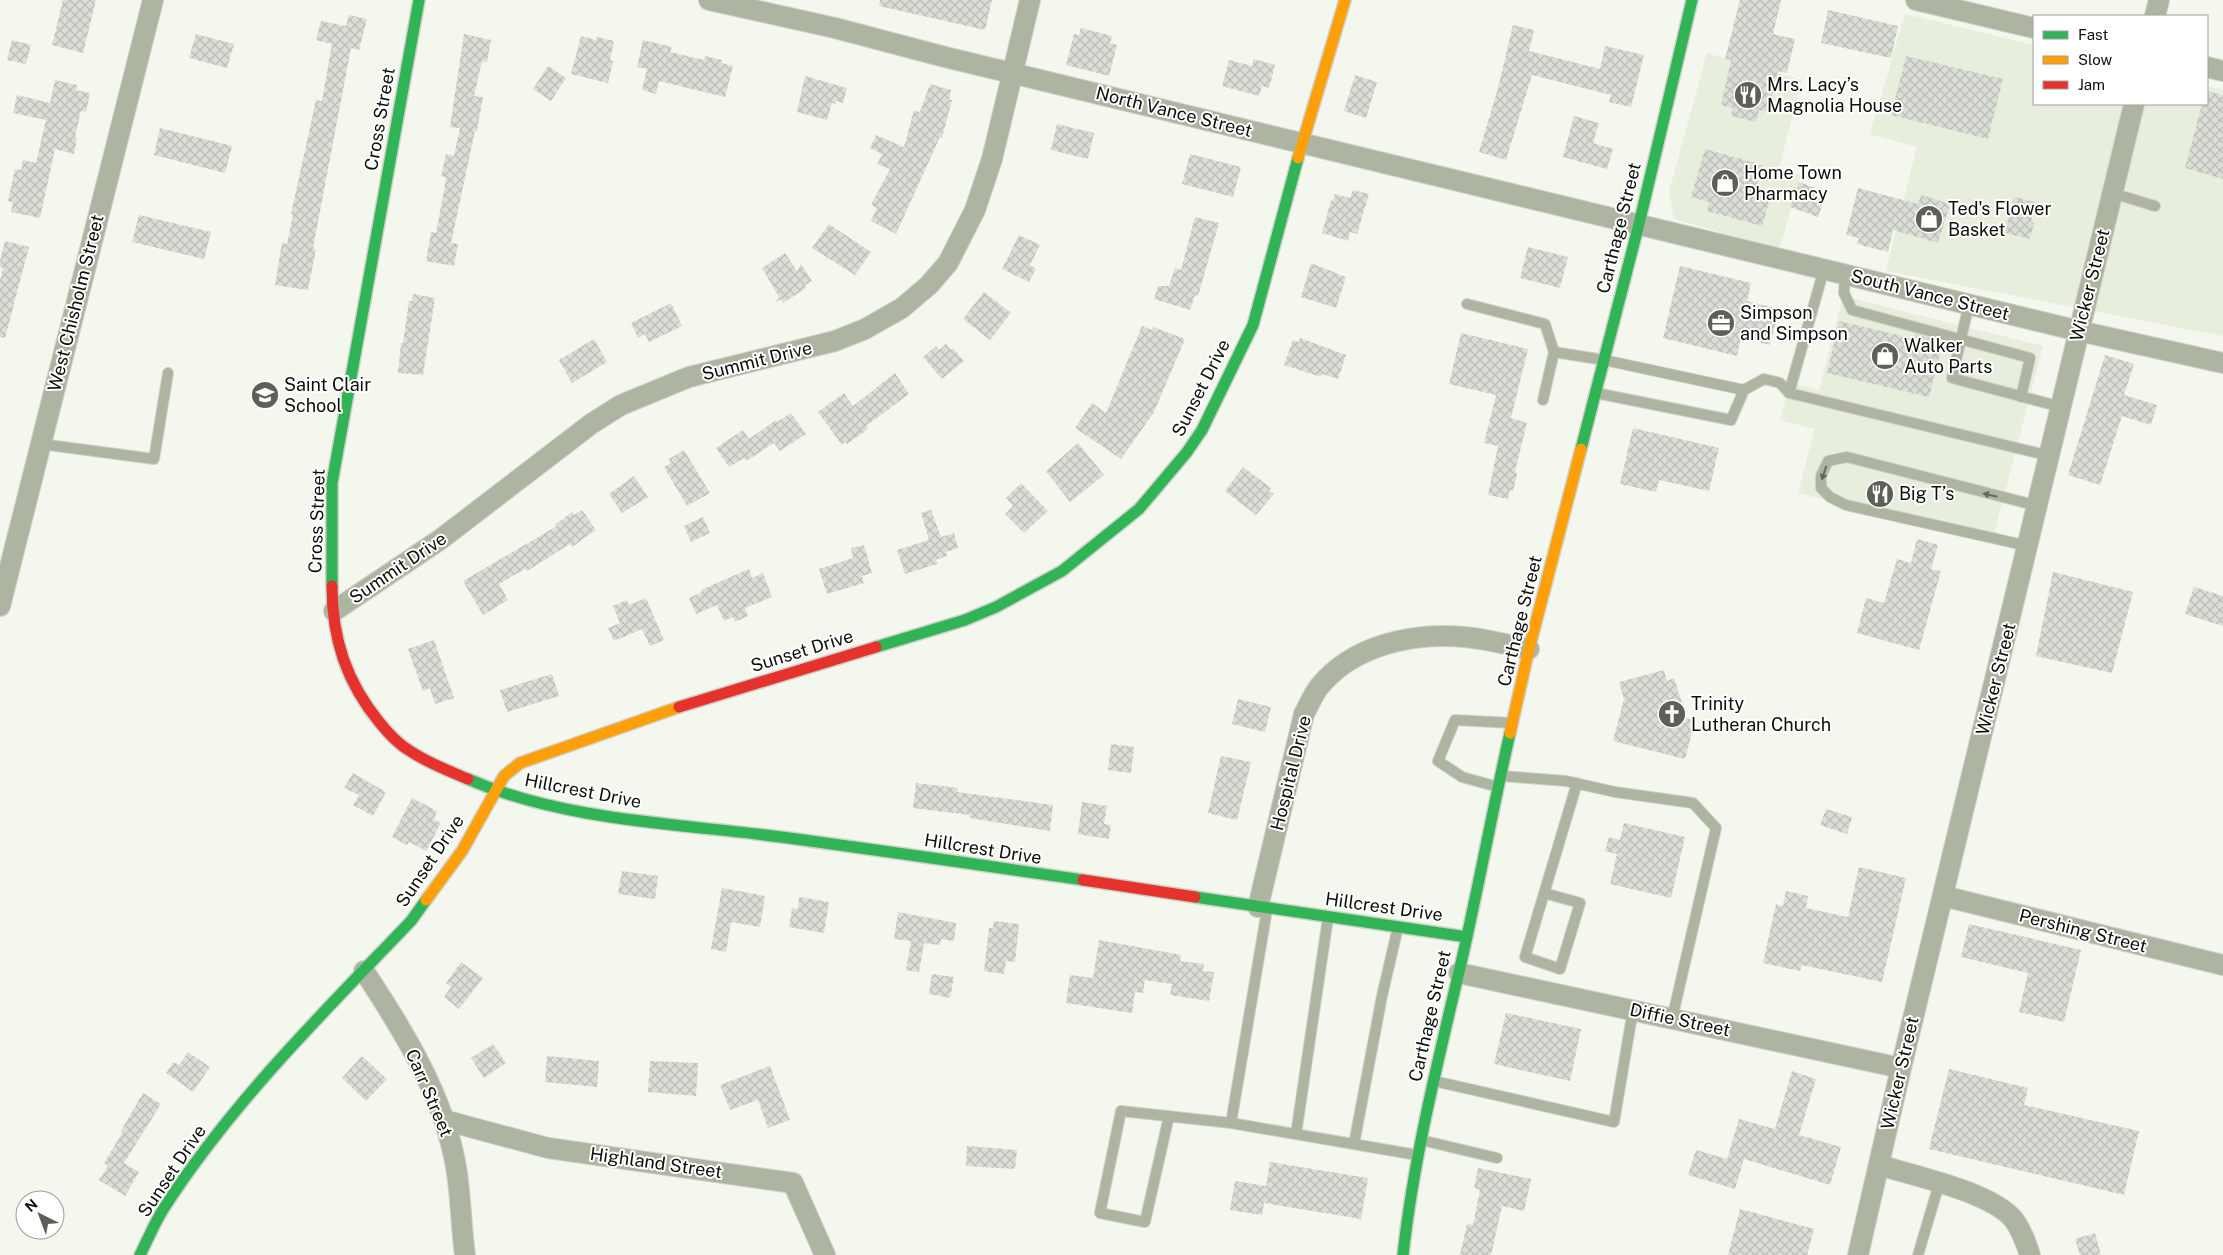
<svg xmlns="http://www.w3.org/2000/svg" width="2223" height="1255" viewBox="0 0 2223 1255" font-family="'Public Sans',sans-serif">
<style>
.built{fill:#e8eedd}
.building{fill:url(#building-cross-hatch)}
.lines{fill:none;stroke-linecap:round;stroke-linejoin:round}
.lane-casing{stroke:#ced1c9;stroke-width:12}
.street-casing{stroke:#ced1c9;stroke-width:22}
.fast-casing{stroke:#ced1c9;stroke-width:14}
.slow-casing{stroke:#ced1c9;stroke-width:14}
.jam-casing{stroke:#ced1c9;stroke-width:14}
.lane{stroke:#aeb4a2;stroke-width:10}
.street{stroke:#aeb4a2;stroke-width:20}
.fast{stroke:#30b455;stroke-width:11}
.slow{stroke:#ff9f0a;stroke-width:11}
.jam{stroke:#e5322d;stroke-width:11}
.oneway{fill:#65695d}
.labels{text-anchor:middle;stroke-width:4;stroke-linejoin:round;paint-order:stroke}
.poi-label{font-size:18px;fill:#0c0e08;stroke:#fff;text-anchor:start}
.street-label{font-size:18px;fill:#0c0e08;stroke:#fff}
</style>
<defs>
<pattern id="building-cross-hatch" width="8" height="8" patternUnits="userSpaceOnUse" patternTransform="scale(1.25)"><rect width="8" height="8" fill="#dbded6"/><path d="M0 0l8 8M0 8l8-8" fill="none" stroke="#bbbdb6"/></pattern>
</defs>
<rect width="100%" height="100%" fill="#f3f7ed"/>
<!-- built -->
<path class="built" d="M1905 14 2034 45V104H2207V86L2223 90V336L1886 271 1917 147 1870 134Z
M1707 53 1802 80 1779 168 1801 175 1779 249 1674 219 1669 192Z
M1843 296 2043 346 1992 542 1798 493 1815 429 1780 420 1790 383 1819 390Z"/>
<!-- building -->
<path class="building" d="M63 0H96L83 53 52 45Z
M880 0H992L985 30 879 6Z
M1740 0H1781L1773 34 1795 39 1787 73 1778 71 1769 112 1759 110 1756 122 1731 116 1733 108 1721 105 1731 60 1725 59Z
M1828 10 1898 26 1891 58 1821 43Z
M349 15 367 19 359 50 351 48 313 248 316 249 308 290 275 285 282 243 287 244 293 215 291 214 316 100 322 101 332 44 316 40 321 21 346 26Z
M1513 25 1534 30 1529 51 1600 69 1605 46 1644 55 1631 107 1609 102 1611 95 1532 75 1506 160 1479 152 1498 88Z
M1081 28 1112 36 1110 43 1117 45 1109 76 1066 65 1074 34 1079 35Z
M196 34 234 44 227 68 189 58Z
M464 34 491 40 487 62 482 61 474 96 483 97 477 131H475L451 243 458 244 454 266 426 261 431 232 436 233 444 191 446 177 441 176 446 154 454 156 460 128 450 127Z
M581 36 596 40 597 37 614 41 610 60 613 61 608 83 571 74Z
M12 40 31 45 26 64 7 60Z
M643 40 672 47 670 52 704 60 705 56 722 60 721 63 733 66 725 97 659 81 656 94 642 90 647 69 637 67Z
M1906 56 2003 79 1988 139 1891 115Z
M1254 59 1275 65 1269 88 1262 86 1259 96 1222 86 1229 60 1252 66Z
M548 66 566 78 551 101 533 89Z
M1355 75 1377 82 1366 118 1344 111Z
M805 76 847 88 843 103 836 101V104L832 103 827 120 797 112Z
M55 80 77 85 76 90 90 93 86 112 81 111 75 137 77 138 74 154 55 149 40 218 11 212 13 202 8 201 15 169 21 170 23 160 36 163 46 120 13 113 17 95 50 103Z
M930 84 951 90 949 100H952L942 138 940 137 896 234 871 221 877 208 871 205 890 169 877 164 882 154 870 148 876 135 904 147 914 110 920 112Z
M2207 91 2223 95V179L2185 168 2202 104H2207Z
M1574 116 1599 123 1593 143 1613 149 1607 169 1563 157Z
M1057 124 1094 133 1088 159 1051 150Z
M160 128 232 146 225 173 154 155Z
M1705 149 1763 165 1756 188 1772 192 1762 226 1707 211 1709 202 1691 197Z
M1190 154 1241 167 1233 197 1182 184Z
M1799 182 1827 192 1818 217 1790 207Z
M1858 188 1918 204 1921 195 1950 204 1938 243 1893 230 1888 252 1857 244 1859 238 1846 235Z
M1353 190 1369 194 1357 234 1350 232 1348 241 1322 233 1331 200 1333 201 1335 194 1350 198Z
M2014 197 2035 202 2031 222 2034 223 2030 239 2005 233Z
M139 215 211 232 204 259 132 242Z
M1195 217 1219 223 1198 296 1195 295 1190 310 1154 299 1158 286H1169L1175 268 1181 270Z
M829 224 871 252 855 275 812 248Z
M1019 235 1040 245 1030 265 1036 269 1029 282 1002 269Z
M5 241 29 247 5 338 0 337V280L3 268 0 267V261Z
M1528 247 1568 257 1560 288 1520 278Z
M785 253 797 271 801 264 812 281 805 285 806 288 783 303 781 299 775 303 779 297 762 268Z
M1311 263 1346 277 1336 308 1301 297Z
M1680 266 1751 283 1747 301 1779 309 1770 345 1741 338 1737 356 1663 338Z
M984 292 1011 313 990 340 963 319Z
M413 294 435 298 423 375 398 373 401 343H403L409 301H412Z
M671 303 682 326 649 342 645 334 638 338 631 323Z
M1839 321 1915 339 1916 334 1943 342 1929 397 1827 373Z
M1142 326 1152 330 1153 327 1185 339 1154 412 1121 459 1075 428 1092 403 1106 413Z
M1461 333 1528 349 1511 418 1527 423 1515 471 1517 474 1513 491 1510 490 1508 499 1488 495 1498 446 1484 443 1496 395 1449 384Z
M1300 338 1346 355 1338 379 1322 374 1321 377 1284 365 1293 340 1299 342Z
M594 339 607 362 572 383 559 360Z
M946 344 951 350 953 348 964 361 942 379 923 357 936 346 939 350Z
M2105 355 2134 364 2124 395 2157 405 2151 425 2122 416 2100 485 2068 475Z
M895 373 909 394 866 426 868 429 847 444 845 442 842 445 818 412 844 393 853 406Z
M791 413 806 434 780 451 774 443 746 461 744 458 729 467 716 448 743 430 749 439 776 420 777 422Z
M1633 428 1719 448 1709 491 1659 480 1656 492 1620 484Z
M1078 443 1104 475 1070 502 1046 471Z
M684 450 710 493 687 506 664 467 671 463 669 459Z
M1243 467 1271 488 1269 491 1274 494 1256 515 1225 491Z
M634 476 648 497 622 513 609 494Z
M1021 483 1048 511 1024 533 1005 514 1013 506 1006 498Z
M582 510 596 530 572 547 570 544 527 571 525 569 499 584 508 600 483 615 463 581 557 526 555 525 572 512 574 515Z
M931 510 941 537 954 533 958 548 946 552 947 556 936 560 937 564 905 574 897 550 929 540 921 513Z
M703 517 710 533 691 542 684 526Z
M1917 539 1938 545 1931 569 1941 571 1919 650 1857 633 1866 598 1884 603 1897 559 1911 563Z
M864 545 872 573 862 576 864 583 827 594 819 569 853 558 851 548Z
M749 569 752 578 763 573 772 597 745 608 748 616 735 622 733 617 724 621 717 605 696 614 689 598 702 592 701 590Z
M2053 572 2133 592 2112 673 2036 656Z
M2194 587 2223 596V626L2185 614Z
M646 598 664 640 650 646 642 629 614 641 608 628 620 623 613 606 627 600 629 605Z
M434 640 454 698 435 704 430 688 423 691 408 649Z
M1664 670 1667 681 1674 678 1682 703 1678 715 1695 721 1685 759 1613 741 1624 699 1619 682Z
M552 674 559 696 507 712 500 690Z
M1238 699 1271 707 1265 732 1232 724Z
M1111 744 1134 747 1131 773 1108 770Z
M1221 756 1251 762 1237 820 1208 813Z
M353 773 386 792 373 816 353 805 359 795 344 788Z
M916 783 958 788 957 792 1053 805 1050 831 970 818V815L913 808Z
M412 798 437 811 434 819 441 823 426 851 409 842 407 845 392 837Z
M1082 802 1107 806 1104 824 1111 825 1109 839 1078 834Z
M1826 809 1852 817 1847 834 1820 825Z
M1624 823 1685 837 1671 898 1610 884 1617 854 1605 851 1609 837 1620 840Z
M1859 867 1906 878 1882 982 1802 965 1800 971 1763 963 1776 904 1783 906 1786 891 1808 896 1806 908 1848 917Z
M622 871 658 876 655 899 618 894Z
M722 888 765 896 760 927 731 922 726 952 711 949Z
M799 897 829 902 824 933 789 927 792 908 798 909Z
M898 912 956 923 954 941 941 939 940 945 924 943 919 972 906 970 911 941 894 939Z
M994 921 1019 924 1015 962 1006 961 1004 974 984 971 989 928H993Z
M1969 924 2081 950 2064 1022 2019 1012 2028 973 1961 957Z
M1099 940 1181 955 1180 961 1204 964 1203 971 1214 972 1209 1001 1170 995 1172 984 1145 980 1143 993 1135 992 1132 1013 1066 1003 1070 975 1093 978Z
M461 962 483 978 459 1009 444 997 451 987 446 983Z
M932 974 954 977 950 998 929 994Z
M1506 1013 1581 1029 1570 1081 1494 1064Z
M493 1044 506 1063 484 1078 471 1058Z
M188 1052 210 1067 193 1092 166 1073 174 1062 179 1065Z
M362 1056 387 1079 366 1101 342 1078Z
M547 1056 599 1061 597 1087 545 1082Z
M650 1061 698 1063 696 1096 648 1092Z
M770 1066 790 1120 768 1128 758 1100 730 1110 720 1085Z
M1949 1069 2028 1088 2024 1105 2139 1131 2124 1195 1929 1149Z
M1792 1071 1816 1079 1799 1135 1841 1147 1830 1185 1744 1159 1735 1189 1688 1175 1696 1150 1727 1159 1739 1119 1775 1129Z
M143 1093 161 1104 124 1163 139 1172 125 1196 99 1180 108 1166 104 1163 123 1132 121 1131Z
M967 1146 1017 1150 1015 1169 966 1166Z
M1270 1162 1368 1178 1361 1219 1264 1203 1262 1215 1230 1210 1235 1181 1266 1186Z
M1478 1168 1531 1179 1524 1211 1502 1206 1491 1255H1460L1467 1224 1473 1225 1480 1190 1474 1188Z
M1740 1209 1814 1229 1807 1255H1728Z
M2095 1233 2101 1255H2080L2075 1239Z"/>
<g class="lines">
<defs>
<path id="lane" d="M2112 193 2155 206
M1845 274 1844 293 1852 310 2030 358 2021 397
M1467 304 1545 324 1554 352 1604 360 1744 390 1764 379 1780 383 1789 393 2050 456
M1969 304 1952 378 2061 407
M1596 393 1731 420 1744 390
M1789 393 1824 269
M1543 400 1554 352
M41 444 154 459 168 373
M2028 546 1846 505 1830 497 1821 488V476L1828 461 1847 457 2038 506
M1502 776 1566 781 1615 792 1693 803 1716 828 1672 1019
M1498 787 1462 777 1438 761 1455 720 1512 723
M1544 893 1580 903 1560 969 1525 957 1577 783
M1267 910 1231 1123 1417 1155
M1434 1081 1614 1122 1633 1010
M1169 1116 1145 1222 1100 1213 1121 1111 1231 1123
M1296 1134 1328 918
M1421 1140 1497 1158
M1354 1144 1382 996 1398 927
M1918 1255 1939 1184"/>
<path id="street" d="M709 0 835 28 945 57 2079 331 2223 363
M1916 0 2034 28
M2155 16 2159 0
M2207 67 2223 71
M0 606 153 0
M334 611 441 539 591 424 621 405 689 377 835 341 865 329 902 308 929 285 948 263 975 210 992 159 1030 0
M1943 896 2223 965
M1258 907 1304 714C1309 705 1313 695 1319 687 1353 645 1413 632 1465 637 1487 639 1508 645 1529 649
M364 971C403 1030 444 1096 456 1167 461 1196 461 1226 465 1255
M1459 973 1901 1068
M444 1120 548 1148 793 1183 825 1255
M1879 1165C1914 1176 1992 1192 2014 1220 2022 1231 2026 1243 2030 1255
M1858 1255 1901 1068 2134 104"/>
<path id="fast" d="M1581 449 1639 224 1692 0
M332 586V483L419 0
M876 647 965 620 996 607 1062 571 1139 509 1187 452 1202 430 1253 325 1298 158
M468 779C557 818 662 823 757 834 866 848 974 864 1083 880
M1195 897 1467 937
M140 1255C148 1239 155 1222 164 1208 233 1101 324 1012 411 921L426 900
M1403 1255C1414 1155 1439 1057 1462 959 1479 884 1493 808 1510 733"/>
<path id="slow" d="M1298 158 1345 0
M1510 733 1529 649 1581 449
M426 900 462 851 504 776 520 763 679 707"/>
<path id="jam" d="M332 586C332 638 346 682 380 723 388 733 398 744 410 751 428 763 449 771 468 779
M679 707 876 647
M1083 880 1195 897"/>
</defs>
<!-- lane casing -->
<use href="#lane" class="lane-casing"/>
<!-- street casing -->
<use href="#street" class="street-casing"/>
<!-- fast casing -->
<use href="#fast" class="fast-casing"/>
<!-- slow casing -->
<use href="#slow" class="slow-casing"/>
<!-- jam casing -->
<use href="#jam" class="jam-casing"/>
<!-- lane -->
<use href="#lane" class="lane"/>
<!-- street -->
<use href="#street" class="street"/>
<!-- fast -->
<use href="#fast" class="fast"/>
<!-- slow -->
<use href="#slow" class="slow"/>
<!-- jam -->
<use href="#jam" class="jam"/>
</g>
<!-- one-way arrows -->
<defs><path id="oneway-solid" d="M-6-.8H1V-3.2L6.5 0L1 3.2V.8H-6Z" transform="scale(1.25)"/></defs>
<g class="oneway">
<use href="#oneway-solid" transform="translate(1824 473) rotate(108)"/>
<use href="#oneway-solid" transform="translate(1990 495) rotate(-167)"/>
</g>
<!-- icons -->
<defs>
<symbol id="restaurant-disc" viewBox="-11 -11 22 22"><circle r="9.5" fill="#5d6058" stroke="#fff"/><path d="M-5-6h1v4h1v-4h1v4h1v-4h1v5L-1.5 .5V6h-2V.5L-5-1ZM5-6V6H3V1.5H1.5Q1.5-4 5-6Z" fill="#fff"/></symbol>
<symbol id="shop-disc" viewBox="-11 -11 22 22"><circle r="9.5" fill="#5d6058" stroke="#fff"/><path d="M-5-2.5h2.3a2.7 3.5 0 0 1 5.4 0H5L5.5 6h-11ZM-1.5-2.5h3a1.5 2.3 0 0 0-3 0Z" fill="#fff"/></symbol>
<symbol id="office-disc" viewBox="-11 -11 22 22"><circle r="9.5" fill="#5d6058" stroke="#fff"/><path d="M-6-3h4V-5.5h4V-3h4V5H-6ZM-1-4.5V-3h2v-1.5ZM-6 0V1H6V0Z" fill="#fff"/></symbol>
<symbol id="school-disc" viewBox="-11 -11 22 22"><circle r="9.5" fill="#5d6058" stroke="#fff"/><path d="M0-5L7-2L0 1L-7-2ZM-4 1L0 2.5L4 1V4Q0 6-4 4Z" fill="#fff"/></symbol>
<symbol id="church-disc" viewBox="-11 -11 22 22"><circle r="9.5" fill="#5d6058" stroke="#fff"/><path d="M-1.2-6h2.4v3.5h3.3v2.4h-3.3V6h-2.4V-.1h-3.3v-2.4h3.3Z" fill="#fff"/></symbol>
</defs>
<g fill-rule="evenodd">
<use href="#restaurant-disc" x="1732" y="79" width="32" height="32"/>
<use href="#shop-disc" x="1709" y="167" width="32" height="32"/>
<use href="#shop-disc" x="1913" y="203" width="32" height="32"/>
<use href="#office-disc" x="1705" y="307" width="32" height="32"/>
<use href="#shop-disc" x="1869" y="340" width="32" height="32"/>
<use href="#school-disc" x="249" y="379" width="32" height="32"/>
<use href="#restaurant-disc" x="1864" y="478" width="32" height="32"/>
<use href="#church-disc" x="1656" y="698" width="32" height="32"/>
</g>
<g class="labels">
<!-- poi labels -->
<g class="poi-label">
<text x="1767" y="91">Mrs. Lacy’s<tspan x="1767" dy="21">Magnolia House</tspan></text>
<text x="1744" y="179">Home Town<tspan x="1744" dy="21">Pharmacy</tspan></text>
<text x="1948" y="215">Ted's Flower<tspan x="1948" dy="21">Basket</tspan></text>
<text x="1740" y="319">Simpson<tspan x="1740" dy="21">and Simpson</tspan></text>
<text x="1904" y="352">Walker<tspan x="1904" dy="21">Auto Parts</tspan></text>
<text x="284" y="391">Saint Clair<tspan x="284" dy="21">School</tspan></text>
<text x="1899" y="500">Big T’s</text>
<text x="1691" y="710">Trinity<tspan x="1691" dy="21">Lutheran Church</tspan></text>
</g>
<!-- street labels -->
<g class="street-label">
<text transform="translate(1174 112) rotate(14)" y="6">North Vance Street</text>
<text transform="translate(380 119) rotate(-80)" y="6">Cross Street</text>
<text transform="translate(1619 228) rotate(-76)" y="6">Carthage Street</text>
<text transform="translate(2090 285) rotate(-76)" y="6">Wicker Street</text>
<text transform="translate(1930 295) rotate(14)" y="6">South Vance Street</text>
<text transform="translate(76 303) rotate(-76)" y="6">West Chisholm Street</text>
<text transform="translate(757 361) rotate(-14)" y="6">Summit Drive</text>
<text transform="translate(1201 388) rotate(-63)" y="6">Sunset Drive</text>
<text transform="translate(317 521) rotate(-88)" y="6">Cross Street</text>
<text transform="translate(398 568) rotate(-34)" y="6">Summit Drive</text>
<text transform="translate(1520 621) rotate(-76)" y="6">Carthage Street</text>
<text transform="translate(802 651) rotate(-17)" y="6">Sunset Drive</text>
<text transform="translate(1996 679) rotate(-76)" y="6">Wicker Street</text>
<text transform="translate(1291 773) rotate(-76)" y="6">Hospital Drive</text>
<text transform="translate(583 791) rotate(11)" y="6">Hillcrest Drive</text>
<text transform="translate(983 849) rotate(9)" y="6">Hillcrest Drive</text>
<text transform="translate(430 861) rotate(-56)" y="6">Sunset Drive</text>
<text transform="translate(1384 907) rotate(8)" y="6">Hillcrest Drive</text>
<text transform="translate(2083 931) rotate(14)" y="6">Pershing Street</text>
<text transform="translate(1430 1016) rotate(-77)" y="6">Carthage Street</text>
<text transform="translate(1680 1020) rotate(12)" y="6">Diffie Street</text>
<text transform="translate(1900 1073) rotate(-77)" y="6">Wicker Street</text>
<text transform="translate(429 1093) rotate(67)" y="6">Carr Street</text>
<text transform="translate(656 1163) rotate(8)" y="6">Highland Street</text>
<text transform="translate(172 1171) rotate(-56)" y="6">Sunset Drive</text>
</g>
</g>
<!-- legend -->
<rect x="2033" y="15" width="175" height="90" fill="#ffffff" stroke="#9e9f9c"/>
<rect x="2043" y="31" width="25" height="8" fill="#30b455" stroke="#9e9f9c"/>
<text x="2078" y="40" font-size="15" fill="#0c0e08">Fast</text>
<rect x="2043" y="56" width="25" height="8" fill="#ff9f0a" stroke="#9e9f9c"/>
<text x="2078" y="65" font-size="15" fill="#0c0e08">Slow</text>
<rect x="2043" y="81" width="25" height="8" fill="#e5322d" stroke="#9e9f9c"/>
<text x="2078" y="90" font-size="15" fill="#0c0e08">Jam</text>
<!-- north arrow -->
<g transform="translate(40 1215) rotate(318)"><circle r="24" fill="#ffffff" stroke="#9e9f9c"/>
<path d="M0-4L9 19L0 12L-9 19Z" fill="#5d6058"/>
<text y="-8" font-size="14" font-weight="bold" text-anchor="middle" fill="#0c0e08">N</text>
</g>
</svg>
